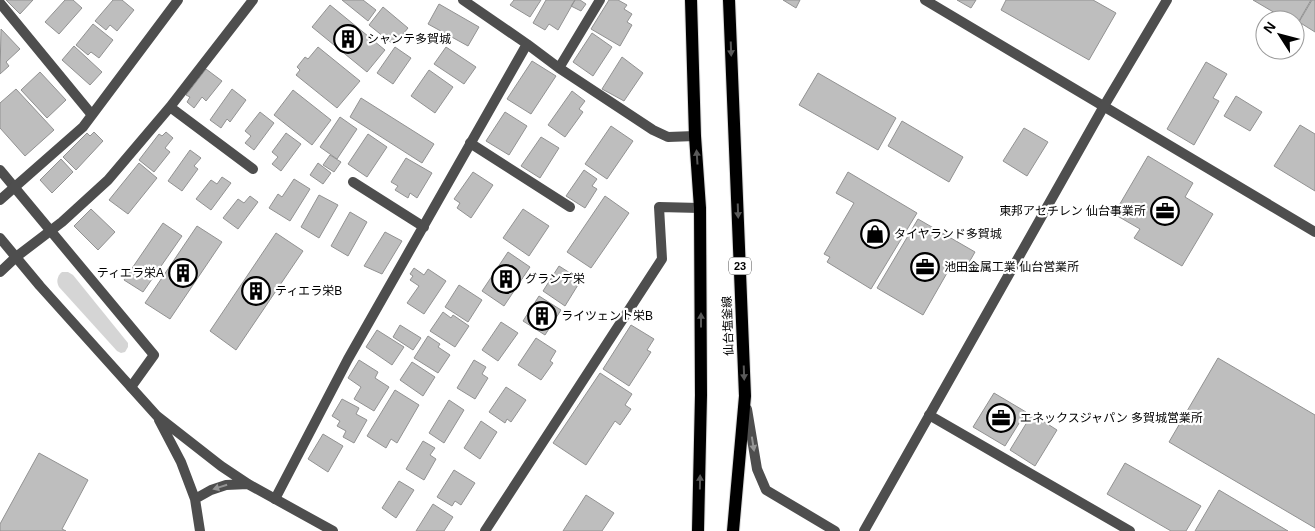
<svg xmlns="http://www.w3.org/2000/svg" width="1315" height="531" viewBox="0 0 1315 531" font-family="Helvetica,'Noto Sans JP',sans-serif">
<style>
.green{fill:#d5d5d5}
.building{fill:#bebebe;stroke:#929292}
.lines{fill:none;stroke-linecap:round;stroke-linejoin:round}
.primary-casing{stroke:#dbdbdb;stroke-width:14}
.service{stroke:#4e4e4e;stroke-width:10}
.minor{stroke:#4e4e4e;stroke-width:10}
.tertiary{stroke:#4e4e4e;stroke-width:10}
.primary{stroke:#000;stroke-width:12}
.oneway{fill:#595959}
.oneway2{fill:#959595}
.labels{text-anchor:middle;stroke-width:4.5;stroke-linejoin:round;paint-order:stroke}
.shield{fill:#fff;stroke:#4c4c4c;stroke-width:1}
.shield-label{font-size:11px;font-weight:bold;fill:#000}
.poi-label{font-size:12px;fill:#000;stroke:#fff;text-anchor:start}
.street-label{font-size:12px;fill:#000;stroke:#fff}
</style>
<rect width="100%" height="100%" fill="#fff"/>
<!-- green -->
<path class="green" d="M62 272H68L73 275 128 343V347L125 352 121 353 117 351 59 287C56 282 57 276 62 272Z"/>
<!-- building -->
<path class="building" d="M6 0H33L20 14Z
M65 0H73L82 8 59 34 45 22Z
M113 0H122L134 10 117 31 110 25 106 30 95 21Z
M342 0H363L376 10 368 21Z
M514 0H541L530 17 510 5Z
M546 0H575L558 30 549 24 545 30 533 23Z
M575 0H580L586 4 581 11 571 6Z
M609 0H618L627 5 624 9 632 14 627 22 632 25 620 46 591 29Z
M783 0H800L796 8Z
M957 0H976L971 8Z
M1006 0H1093L1116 13 1089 60 1001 10Z
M1253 0H1311L1296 26 1295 20H1287Z
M1312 0H1315V32L1299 22Z
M439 4 479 27 468 46 428 24Z
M330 5 385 50 367 72 312 27Z
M383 7 408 28 394 45 369 25Z
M93 24 113 40 99 58 91 52 88 55 76 45Z
M1 29 20 49 6 62 9 66 0 74Z
M592 33 612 47 593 76 573 62Z
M74 46 102 72 90 85 62 60Z
M318 47 360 81 337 108 296 75 300 70 297 67 305 57 308 59Z
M395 47 411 58 393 84 377 73Z
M446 47 476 67 464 84 434 64Z
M622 57 643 73 624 101 602 89Z
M532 61 556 76 531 114 507 99Z
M1206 62 1227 74 1213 98 1219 101 1194 145 1167 129Z
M206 69 222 81 206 101 202 97 194 108 187 102 190 97 186 95Z
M429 70 453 87 435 113 411 96Z
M40 72 66 100 47 118 21 90Z
M818 73 896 118 878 150 799 105Z
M16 89 54 130 25 156 0 128V103Z
M232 89 246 100 230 122 227 119 221 128 210 120Z
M293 90 331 120 312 145 274 115Z
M572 91 585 101 579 109 583 112 565 137 548 125Z
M1236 96 1262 112 1250 131 1224 116Z
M361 98 434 144 422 163 350 117Z
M260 112 274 123 254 150 245 143 251 136 245 131Z
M505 112 527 126 509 155 486 141Z
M340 117 357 129 337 159 320 147Z
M902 121 963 157 949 182 888 146Z
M1300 125 1315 134V191L1274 166Z
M611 126 633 141 607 179 585 164Z
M1024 128 1048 142 1027 176 1003 161Z
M94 132 103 141 76 170 63 157 87 133 90 136Z
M166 132 173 138 165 148 170 152 154 172 139 160 159 134 162 136Z
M286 133 301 144 281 171 272 164 278 157 272 152Z
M368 134 387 147 367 177 348 164Z
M541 137 559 148 540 178 521 166Z
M190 150 201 158 194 166 198 169 182 191 168 181Z
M330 155 341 162 334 172 323 165Z
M1148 156 1193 183 1185 197 1213 214 1182 266 1134 238 1140 229 1114 214Z
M406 158 432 173 417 198 410 193 408 198 395 190 398 186 391 182Z
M61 159 73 172 52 193 40 180Z
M139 163 157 178 128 214 109 200Z
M318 163 331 173 323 184 310 175Z
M584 170 597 179 592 186 597 189 585 208 566 196Z
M473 172 493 185 471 218 457 208 460 203 454 199Z
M848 172 917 213 871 289 827 262 830 257 824 254 854 203 836 193Z
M222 177 231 183 211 210 196 199 211 180 217 184Z
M294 179 310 189 290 221 269 208 278 194 282 197Z
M319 195 338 205 319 238 301 227Z
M250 196 258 202 238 229 223 218 238 199 244 203Z
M605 196 629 213 591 268 567 252Z
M91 209 115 232 98 250 74 226Z
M523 209 549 226 529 256 503 238Z
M350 212 367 222 348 256 331 246Z
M918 219 975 252 963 273 951 266 923 315 877 288Z
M163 223 182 236 143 292 124 280Z
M197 226 222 242 170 319 145 303Z
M385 232 402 241 382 274 364 266Z
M276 233 303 251 236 350 210 331Z
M508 252 530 267 504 306 482 291Z
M559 266 581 280 565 306 543 291Z
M414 268 424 275 428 269 446 281 424 314 407 303 419 286 410 280 413 276 410 274Z
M459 285 482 300 468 322 445 307Z
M539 296 561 310 545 335 523 321Z
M443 312 451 318 453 315 469 326 455 347 430 331Z
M501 322 518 333 498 361 482 350Z
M400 325 421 338 413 350 393 337Z
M631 325 654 339 647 350 651 352 629 386 603 369Z
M377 330 404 347 392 365 366 347Z
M428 336 440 344 438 347 450 355 438 373 414 358Z
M536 338 556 351 550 361 553 363 541 380 518 365Z
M1218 358 1315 415V528L1169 442Z
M359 360 378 372 375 378 389 387 374 411 354 399 361 387 348 378Z
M474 360 486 367 482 374 488 378 475 399 457 388Z
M412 362 435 377 423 396 400 380Z
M600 373 632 394 625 405 631 409 620 425 615 421 586 465 553 443Z
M506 387 526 400 511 422 507 419 505 423 489 412Z
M395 390 419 405 397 443 391 439 386 448 367 436Z
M994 393 1026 412 1005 446 973 427Z
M342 399 359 408 356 414 367 420 354 443 343 437 346 431 337 426 340 421 332 416Z
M449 400 464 410 444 443 429 433Z
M1032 414 1057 430 1035 466 1010 450Z
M481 421 497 432 480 459 464 448Z
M323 434 343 446 328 472 308 459Z
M423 441 435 448 430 455 436 459 424 480 406 469Z
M39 453 88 480 62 529 66 531H0V524Z
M1125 463 1201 506 1186 531H1171L1107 494Z
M454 470 475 483 461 505 455 501 452 506 437 497Z
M399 481 414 490 396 518 382 508Z
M1219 490 1288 531H1195Z
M586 495 614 513 602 531H563Z
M433 504 453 517 444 531H416Z"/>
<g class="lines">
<defs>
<path id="primary" d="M691 0 695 136 700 208 701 395 698 531
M729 0 745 396 733 531"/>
</defs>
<!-- primary casing -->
<use href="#primary" class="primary-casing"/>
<!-- service -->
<path class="service" d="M470 143 570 207
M0 170 154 355 131 387"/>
<!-- minor -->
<path class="minor" d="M463 0 527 44 559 68 653 130 668 137 695 136
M925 0 1315 232
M0 3 92 115
M559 68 600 0
M170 107 253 169
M353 182 424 227
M0 200 83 127 178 0
M16 257 62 222 108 180 170 107 253 0
M747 409 757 469 766 490 835 531
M929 415 1130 531
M275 499 348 359 527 44
M485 531 662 259 659 207 700 208"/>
<!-- tertiary -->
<path class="tertiary" d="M0 238 40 286 157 416 221 466 248 484 333 531
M0 272 16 257
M159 420 181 462 195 499 200 531
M195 499 211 490 226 485 248 484
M864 531 1104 106 1167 0"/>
<!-- primary -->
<use href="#primary" class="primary"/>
</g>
<!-- one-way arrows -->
<defs><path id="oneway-solid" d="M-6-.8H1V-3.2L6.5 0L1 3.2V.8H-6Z" transform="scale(1.25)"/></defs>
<g class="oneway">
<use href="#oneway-solid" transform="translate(731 49) rotate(88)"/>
<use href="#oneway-solid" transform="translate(697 157) rotate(-94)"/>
<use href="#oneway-solid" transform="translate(738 211) rotate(88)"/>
<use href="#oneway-solid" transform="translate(701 320) rotate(-90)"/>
<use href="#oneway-solid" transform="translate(744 373) rotate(88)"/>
<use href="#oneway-solid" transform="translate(700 482) rotate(-89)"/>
</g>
<g class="oneway2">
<use href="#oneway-solid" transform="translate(753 444) rotate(81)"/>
<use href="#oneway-solid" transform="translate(220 487) rotate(162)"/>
</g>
<!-- icons -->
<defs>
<symbol id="building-ring" viewBox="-11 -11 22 22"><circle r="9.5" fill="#fff" stroke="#000" stroke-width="1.5"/><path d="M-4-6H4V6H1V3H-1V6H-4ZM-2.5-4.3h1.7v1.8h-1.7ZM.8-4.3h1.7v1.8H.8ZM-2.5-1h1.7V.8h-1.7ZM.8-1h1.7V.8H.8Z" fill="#000"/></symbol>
<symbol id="office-ring" viewBox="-11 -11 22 22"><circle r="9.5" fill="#fff" stroke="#000" stroke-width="1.5"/><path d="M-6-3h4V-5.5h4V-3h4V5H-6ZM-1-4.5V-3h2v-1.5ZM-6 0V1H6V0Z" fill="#000"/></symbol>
<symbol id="shop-ring" viewBox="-11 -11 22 22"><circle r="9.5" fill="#fff" stroke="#000" stroke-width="1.5"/><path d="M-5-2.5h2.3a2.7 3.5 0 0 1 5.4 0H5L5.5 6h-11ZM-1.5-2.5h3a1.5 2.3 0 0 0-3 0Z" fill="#000"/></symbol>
</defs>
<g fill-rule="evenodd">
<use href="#building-ring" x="332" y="23" width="32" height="32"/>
<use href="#office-ring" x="1149" y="195" width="32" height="32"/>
<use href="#shop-ring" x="859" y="218" width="32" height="32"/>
<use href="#office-ring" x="909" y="251" width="32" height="32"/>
<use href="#building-ring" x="167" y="257" width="32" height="32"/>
<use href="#building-ring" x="490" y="263" width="32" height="32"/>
<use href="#building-ring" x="240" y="275" width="32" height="32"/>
<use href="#building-ring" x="526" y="300" width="32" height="32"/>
<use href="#office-ring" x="985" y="402" width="32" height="32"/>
</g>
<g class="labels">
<!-- shield labels -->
<rect class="shield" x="729" y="257.5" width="22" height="17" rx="4"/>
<g class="shield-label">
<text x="740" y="270">23</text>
</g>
<!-- poi labels -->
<g class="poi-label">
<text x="367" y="43">シャンテ多賀城</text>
<text x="1146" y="215" text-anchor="end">東邦アセチレン 仙台事業所</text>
<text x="894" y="238">タイヤランド多賀城</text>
<text x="944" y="271">池田金属工業 仙台営業所</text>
<text x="164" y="277" text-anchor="end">ティエラ栄A</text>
<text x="525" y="283">グランデ栄</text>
<text x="275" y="295">ティエラ栄B</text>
<text x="561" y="320">ライツェント栄B</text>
<text x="1020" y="422">エネックスジャパン 多賀城営業所</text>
</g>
<!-- street labels -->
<g class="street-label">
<text transform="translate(728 326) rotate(-92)" y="4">仙台塩釜線</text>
</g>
</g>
<!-- north arrow -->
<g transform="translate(1280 35) rotate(306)"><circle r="24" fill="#ffffff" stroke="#999999"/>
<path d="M0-4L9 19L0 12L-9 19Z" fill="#000000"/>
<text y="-8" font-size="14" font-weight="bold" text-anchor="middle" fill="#000000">N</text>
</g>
</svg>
